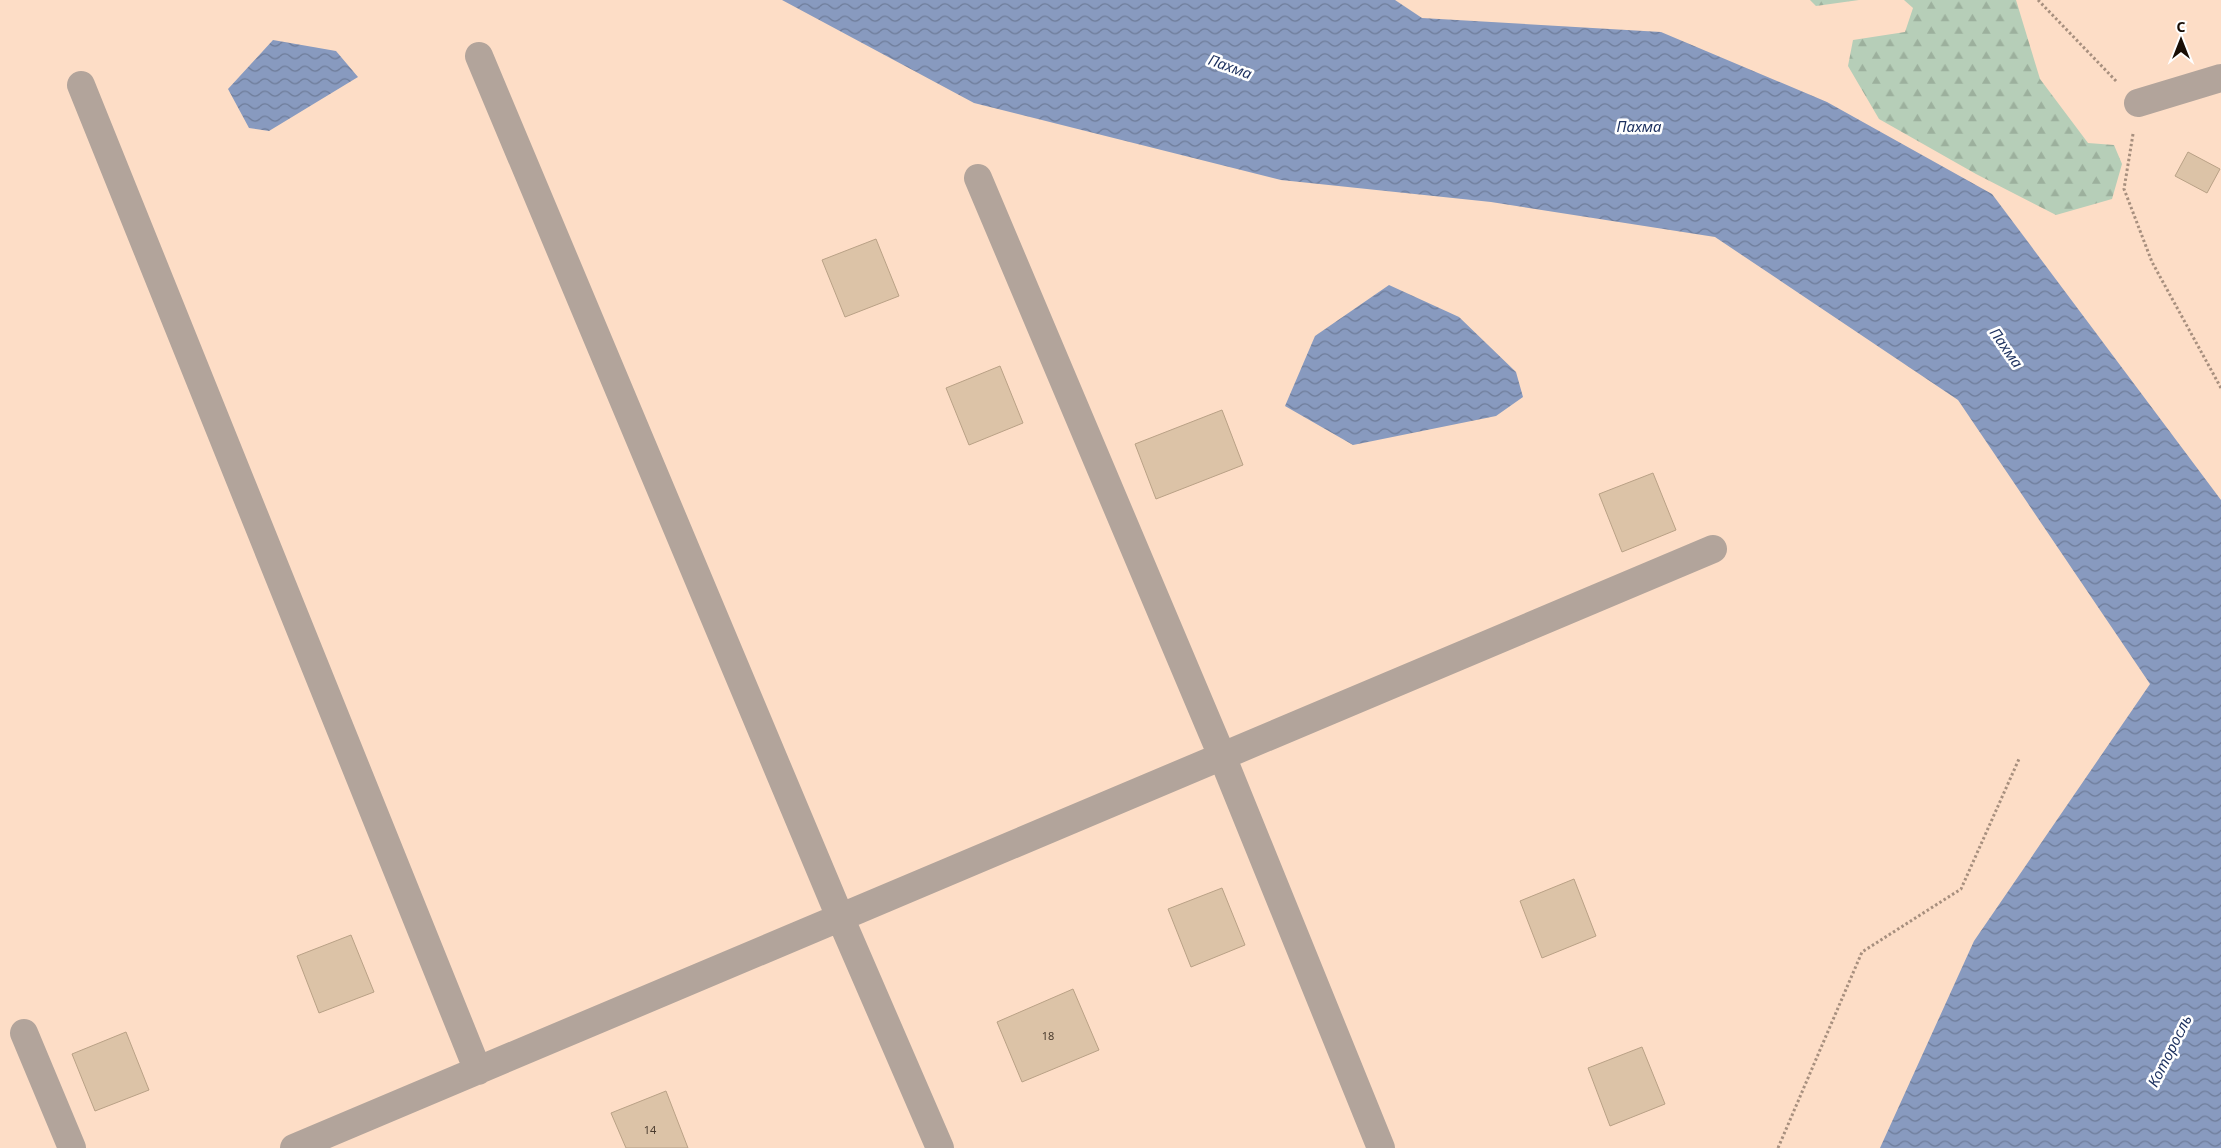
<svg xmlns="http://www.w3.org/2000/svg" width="2221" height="1148" viewBox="0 0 2221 1148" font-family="'Noto Sans',sans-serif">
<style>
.forest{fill:url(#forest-firs)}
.water{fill:url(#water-waves)}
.building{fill:#dcc3a7;stroke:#b9a186}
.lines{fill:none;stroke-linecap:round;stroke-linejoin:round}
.path{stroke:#a78f7e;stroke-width:3;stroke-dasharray:2.5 2.5;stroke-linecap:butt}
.minor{stroke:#b2a49b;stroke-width:28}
.labels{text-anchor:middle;stroke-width:5;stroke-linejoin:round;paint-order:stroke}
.number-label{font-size:11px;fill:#4a3b2e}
.water-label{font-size:15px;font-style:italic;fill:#1b2f5e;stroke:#fff}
</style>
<defs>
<pattern id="forest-firs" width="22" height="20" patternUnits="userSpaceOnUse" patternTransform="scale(1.25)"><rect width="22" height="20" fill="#b6ceb8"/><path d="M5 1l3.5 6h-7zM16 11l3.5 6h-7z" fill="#9cb09d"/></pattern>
<pattern id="water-waves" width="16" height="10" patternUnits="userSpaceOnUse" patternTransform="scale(1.25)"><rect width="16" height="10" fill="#889abf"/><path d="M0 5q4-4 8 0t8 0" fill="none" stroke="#6e7c99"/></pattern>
</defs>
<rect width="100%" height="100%" fill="#fdddc6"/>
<!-- forest -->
<path class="forest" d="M1810 0H1859L1816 6Z
M1904 0H2016L2040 79 2088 143 2114 145 2122 164 2112 199 2056 215 1976 174 1879 119 1848 66 1853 40 1905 32 1913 8Z"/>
<!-- water -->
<path class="water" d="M782 0H1395L1422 18 1661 32 1827 102 1992 194 2221 500V1148H1880L1974 941 2150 684 1958 400 1715 237 1491 202 1281 180 974 103Z
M273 40 336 51 358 77 269 131 249 128 228 89Z
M1389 285 1459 317 1516 372 1523 397 1496 416 1353 445 1285 406 1315 336Z"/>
<!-- building -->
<path class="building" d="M2188 152 2220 169 2207 193 2175 176Z
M876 239 899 296 845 317 822 260Z
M1000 366 1023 423 969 445 946 388Z
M1222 410 1243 465 1156 499 1135 444Z
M1653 473 1676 530 1622 552 1599 494Z
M1574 879 1596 936 1542 958 1520 901Z
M1222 888 1245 945 1191 967 1168 909Z
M351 935 374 992 319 1013 297 956Z
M1073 989 1099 1050 1022 1082 997 1022Z
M126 1032 149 1090 95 1111 72 1054Z
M1642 1047 1665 1104 1610 1126 1588 1068Z
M666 1091 688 1148H626L611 1113Z"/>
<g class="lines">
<!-- path -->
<path class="path" d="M2038 0 2117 82
M2133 134 2124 189 2152 262 2221 388
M1778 1148 1862 952 1961 889 2019 759"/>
<!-- minor -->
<path class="minor" d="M479 56 840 917 940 1148
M81 85 478 1071
M2138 103 2221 78
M978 178 1222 756 1381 1148
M24 1033 72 1148
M294 1148 1713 549"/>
</g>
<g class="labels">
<!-- number labels -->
<g class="number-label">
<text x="1048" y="1040">18</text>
<text x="650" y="1134">14</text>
</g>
<!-- water labels -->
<g class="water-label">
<text transform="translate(1230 67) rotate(20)" y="5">Пахма</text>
<text x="1639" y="132">Пахма</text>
<text transform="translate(2006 348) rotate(55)" y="5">Пахма</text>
<text transform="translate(2170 1051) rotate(-63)" y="5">Которосль</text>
</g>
</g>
<!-- north arrow -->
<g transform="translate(2181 40)" stroke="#ffffff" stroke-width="4" paint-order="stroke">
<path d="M0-4L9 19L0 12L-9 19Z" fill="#190e06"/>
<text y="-8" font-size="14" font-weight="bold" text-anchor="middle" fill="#190e06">С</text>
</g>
</svg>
